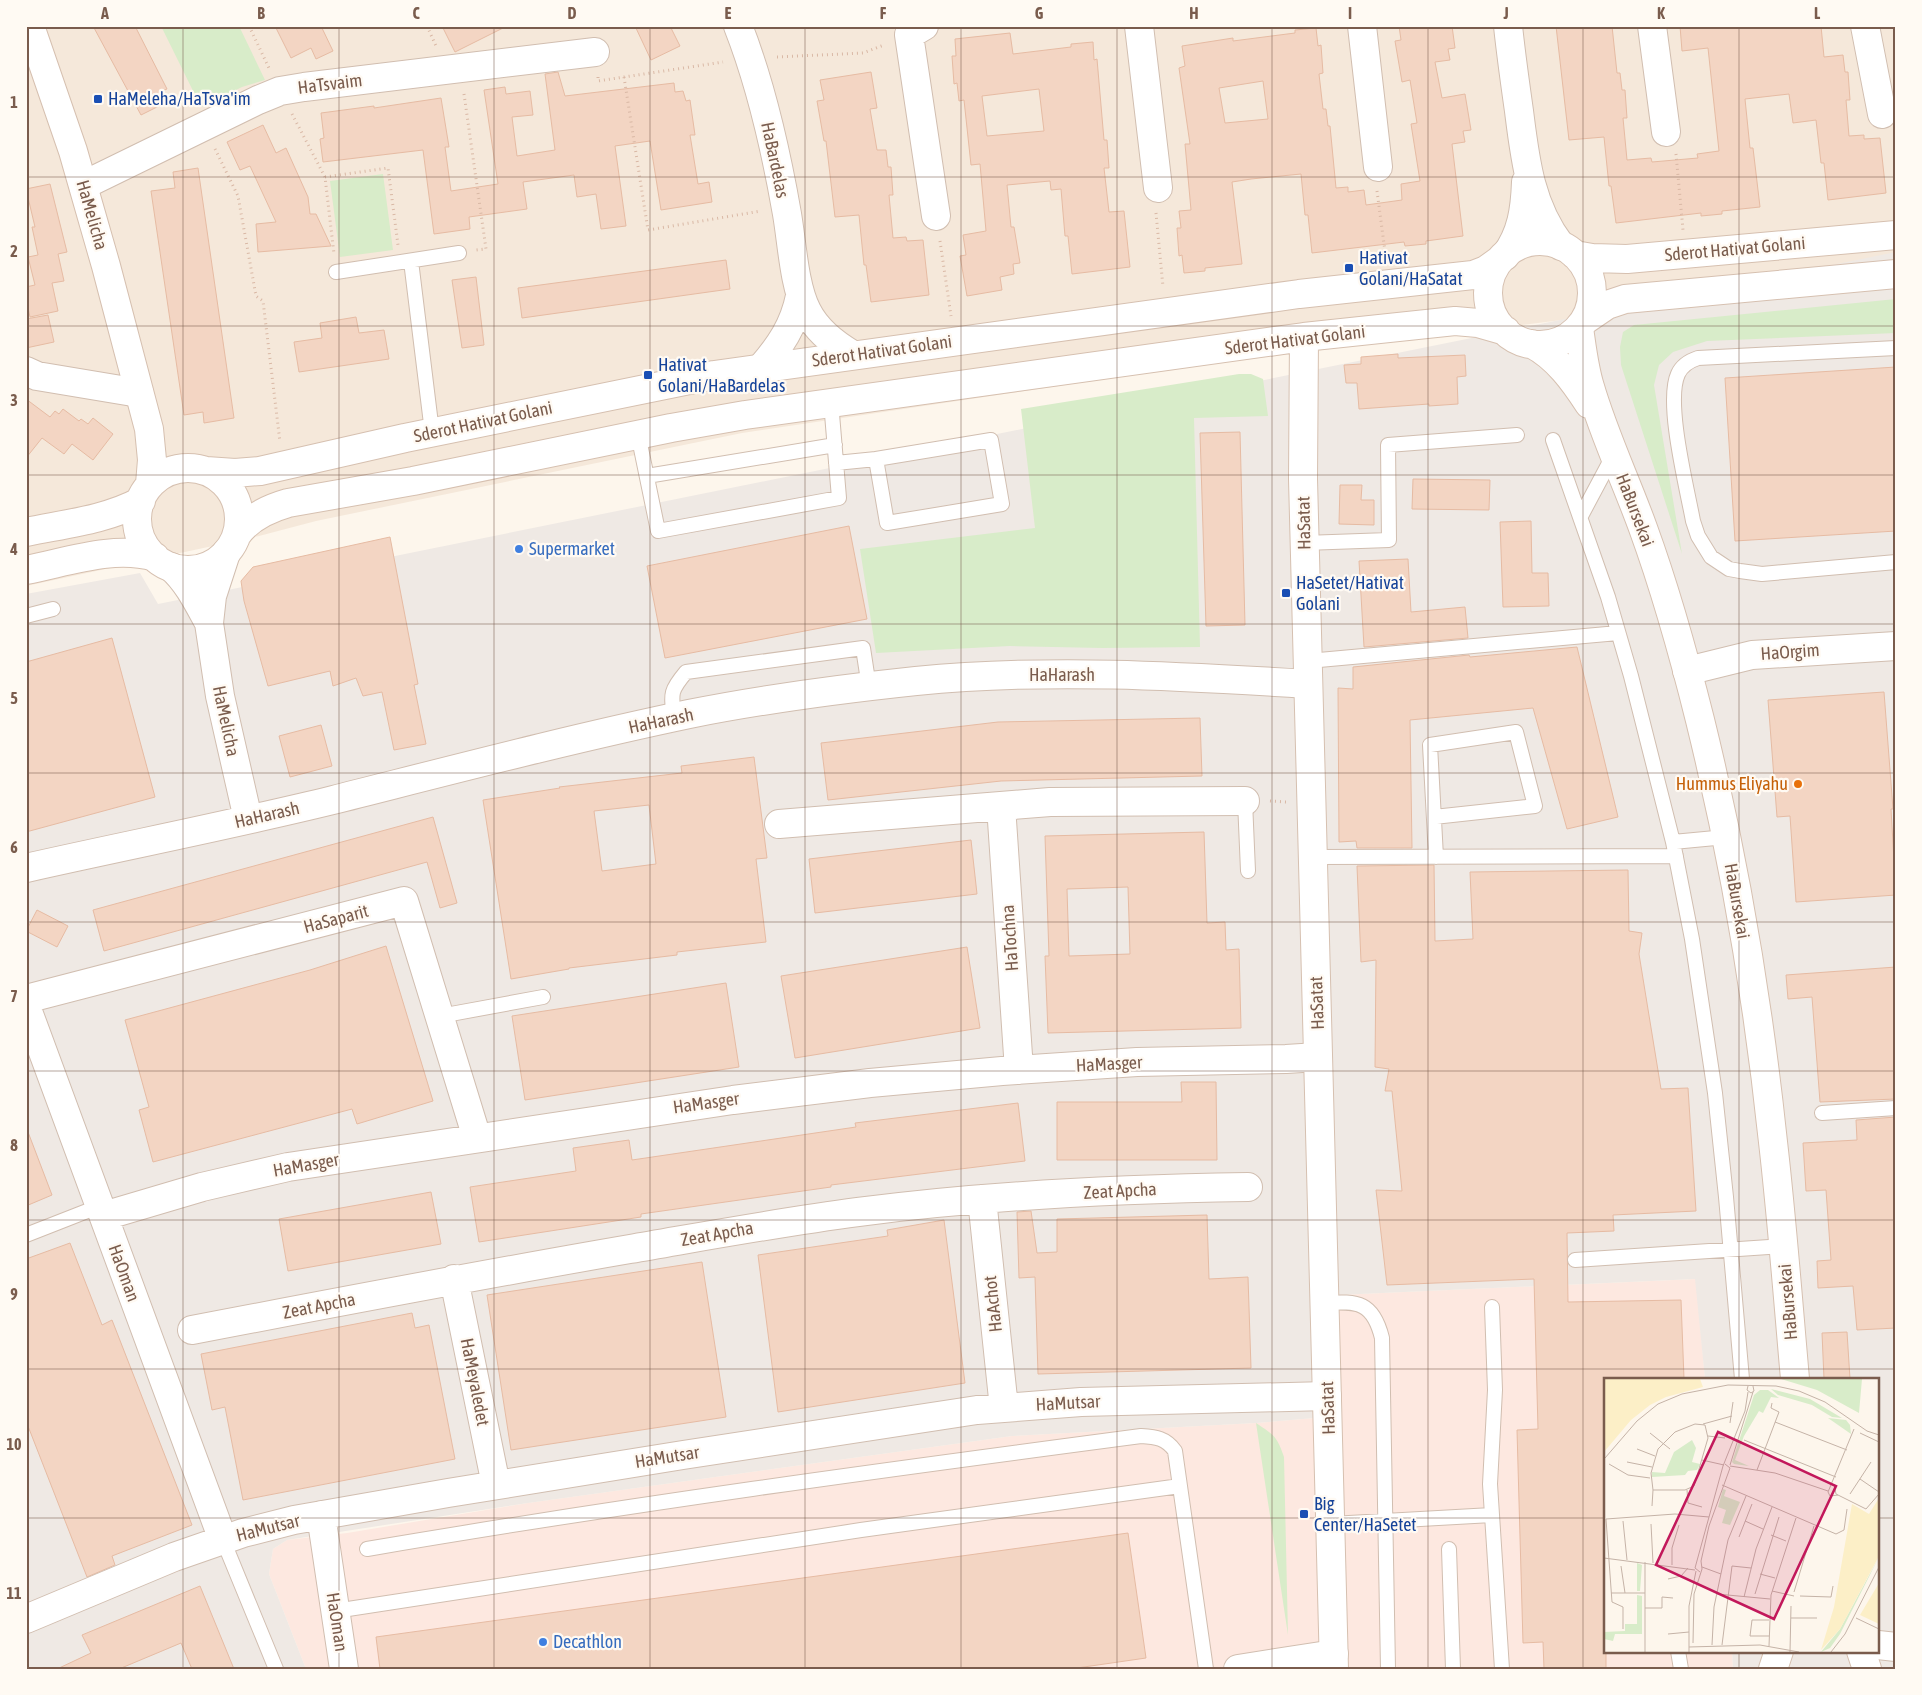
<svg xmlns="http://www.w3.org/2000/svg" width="1922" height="1695" viewBox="0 0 1922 1695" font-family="'Asap Condensed',sans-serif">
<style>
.residential{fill:#f5e8da}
.commercial{fill:#fde8e0}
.industrial{fill:#efe9e4}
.green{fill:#d8ecc9}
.building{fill:#f3d5c3;stroke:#e6bba3;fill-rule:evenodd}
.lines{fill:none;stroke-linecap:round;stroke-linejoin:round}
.lane-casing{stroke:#d1beb0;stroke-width:16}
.street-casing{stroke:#d1beb0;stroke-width:30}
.secondary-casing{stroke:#d6c0b0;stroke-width:30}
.path{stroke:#d9b8a5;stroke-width:3;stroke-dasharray:1 4;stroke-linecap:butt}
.lane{stroke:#fff;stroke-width:14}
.street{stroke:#fff;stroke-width:28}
.secondary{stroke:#fff;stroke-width:28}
.grid{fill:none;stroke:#7a5c4d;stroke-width:1;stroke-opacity:0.55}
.transit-dot{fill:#1a4fb4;stroke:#fffaf3;stroke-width:2}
.shop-dot{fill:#3f7fe0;stroke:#fffaf3;stroke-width:2}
.food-dot{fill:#e8710a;stroke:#fffaf3;stroke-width:2}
.labels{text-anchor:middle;stroke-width:4.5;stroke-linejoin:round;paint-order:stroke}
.street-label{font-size:18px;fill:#7a5c4d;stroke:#fffaf3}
.transit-label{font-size:18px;fill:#164399;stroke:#fffaf3;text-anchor:start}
.shop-label{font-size:18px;fill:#366cbe;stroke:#fffaf3;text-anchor:start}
.food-label{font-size:18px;fill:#c56008;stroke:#fffaf3;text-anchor:end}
.inset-road{fill:none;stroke:#c5b3a7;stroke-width:1}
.view{fill:#c2185b;fill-opacity:0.15;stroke:#c2185b;stroke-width:2.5}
.inset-edge{fill:none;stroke:#7a5c4d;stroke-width:2.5}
.neatline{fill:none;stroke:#7a5c4d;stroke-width:2}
.grid-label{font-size:16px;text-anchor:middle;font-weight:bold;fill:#7a5c4d}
</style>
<rect width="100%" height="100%" fill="#fdf6ec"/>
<!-- residential -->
<path class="residential" d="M26 26H1896V286L1674 306 1193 366 742 433 316 521 259 536 26 586Z"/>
<!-- commercial -->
<path class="commercial" d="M1696 1279 1705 1379H1606V1651H1732L1733 1669H306L269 1574 273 1549 287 1540 347 1533 528 1503 1012 1436 1256 1423 1339 1416 1338 1295Z"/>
<!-- industrial -->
<path class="industrial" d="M1896 252V1669H1733L1732 1651H1878V1379H1705L1695 1279 1338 1295 1339 1416 1256 1423 1012 1436 528 1503 287 1540 273 1549 269 1574 306 1669H26V594L140 573 158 604Z"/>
<!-- green -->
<path class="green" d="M161 26H239L265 80 242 87 201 107Z
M383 174 393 250 340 257 330 181Z
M1896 299V333L1707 341 1673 352 1659 365 1654 385 1682 554 1621 365 1620 347 1623 332 1634 325Z
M1239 374H1251L1263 379 1268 416 1194 418 1200 647 1102 648 1010 646 876 653 860 549 1035 528 1021 409Z
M1256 1423C1274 1435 1277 1436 1284 1457L1288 1635Z"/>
<!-- building -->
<path class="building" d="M93 26H135L167 89 162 91 167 102 141 115Z
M275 26H321L333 51 316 59 311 48 291 58Z
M442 26H507L455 52Z
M635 26H670L680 46 651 60Z
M1399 26H1452L1455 48 1448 49 1450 60 1435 62 1442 98 1465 94 1471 130 1463 131 1465 142 1452 144 1463 236 1426 241V244L1405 246 1404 242 1312 253 1308 215H1305L1301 174 1251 179 1232 182 1242 264 1205 268V271L1184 273 1182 255 1179 256 1177 228H1181L1179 211 1191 210 1185 144H1190L1179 68 1185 66 1182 46 1233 38V41L1295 33V30L1316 28 1318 46 1321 45 1323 73 1319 74 1323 109H1326L1328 126H1330L1336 188 1348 187V192L1364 190 1366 205 1402 200 1401 184 1420 181 1411 124 1417 123 1410 80 1402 82 1395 41 1401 40ZM1263 81 1268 119 1225 123 1219 88Z
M1556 26H1612L1617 73H1620L1622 90H1625L1627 118H1623L1627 160 1651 158 1652 162 1698 158 1697 154 1719 151 1708 48 1682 51 1680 26H1821L1824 57 1843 55 1845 72H1848L1850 100H1846L1849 136 1864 135V139L1880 138 1886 193 1828 200 1824 163H1821L1816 120 1793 123 1789 94 1745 99 1750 148H1753L1760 207 1722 211V214L1701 216V213L1616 223 1611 186H1609L1604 137 1569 140Z
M1010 33 1013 54 1071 47V44L1093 42 1094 60 1097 59 1104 140H1107L1109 168H1104L1109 212 1124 211 1130 267 1072 274 1068 236H1065L1061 189 1051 190 1050 181 1007 185 1011 227H1014L1020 263 1013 264 1014 274 1000 277 1002 290 967 296 960 256 966 255 963 235 986 231 980 164 971 165 964 100 959 101 957 83 954 84 952 56H956L955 39ZM1039 89 1044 131 987 136 982 96Z
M558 72 565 96 674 83 675 92 683 91 686 101 690 100 695 135H690L698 184 709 182 712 202 661 210 650 141 615 146 626 226 601 229 596 194 577 197 574 175 523 182 527 209 469 217 470 229 434 234 423 150 323 162 320 139 324 138 321 113 374 106V108L441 98 449 147H445L451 191 498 184 484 90 505 87 506 94 530 91 533 115 512 117 517 156 555 150 545 74Z
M871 72 877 108 870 109 877 150H886L888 167H891L893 195H889L893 238 906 237 907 241 923 240 929 295 871 302 866 265H864L859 215 835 217 826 141H824L817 101 824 100 820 80Z
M263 125 276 153 286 148 308 197 310 214H316L331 246 258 252 256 224 276 222 250 166 240 170 227 142Z
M198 168 234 418 204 423 203 412 184 415 151 191 175 188 173 172Z
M50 184 67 252 58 254 64 281 52 283 58 311 30 317 26 299V287L35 285 28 257 38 255 32 227H35L26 189Z
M726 260 730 289 522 318 518 288Z
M476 277 484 345 462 348 452 280Z
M48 315 54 342 26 348V319Z
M356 317 359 333 384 330 389 359 299 372 294 342 322 338 320 323Z
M1398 354V358L1465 355 1466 376 1457 377 1458 404 1429 406V404L1359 409 1357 383H1346L1344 365 1361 364V357Z
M1896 367V531L1735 541 1725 378Z
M26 399 50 417 55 411 59 414 63 409 79 421 81 419 88 424 93 418 113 434 93 460 72 444 64 454 42 438 26 458Z
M1240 432 1245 625 1206 626 1200 433Z
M1413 479 1490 480 1489 510 1412 509Z
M1340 485H1362L1361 500H1374V525L1339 524Z
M1531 521 1532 573H1548L1549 606 1503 607 1500 522Z
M849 526 867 619 665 658 647 566Z
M390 537 418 684 414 685 426 744 394 750 382 692 363 696 356 678 333 686 330 671 268 686 244 601 241 581 253 567Z
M1408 559 1411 612 1465 607 1468 638 1364 647 1359 561Z
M112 638 155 797 26 832V662Z
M1577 647 1618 817 1567 829 1533 708 1410 720 1412 848H1357L1356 841 1339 842 1338 688 1353 689V667L1469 655 1470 657Z
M1884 692 1893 809H1891L1896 895 1796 902 1790 816 1777 817 1768 700Z
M1200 718 1202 776 1001 781 828 800 821 743 998 722Z
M321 725 332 766 290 777 279 736Z
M754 757 767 858 756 859 766 942 677 952V955L569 968V969L511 979 483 800 560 788 559 787 682 773 681 766ZM649 805 656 864 602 871 594 811Z
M433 817 457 903 440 908 427 862 104 951 93 910Z
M1204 832 1207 923 1225 922 1226 950 1239 949 1241 1028 1048 1033 1045 956H1049L1045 836ZM1128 887 1130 954 1069 956 1067 889Z
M971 840 977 894 815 913 809 859Z
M1434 865 1435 941 1473 939 1470 872 1628 870 1629 931 1642 933 1639 954 1661 1089 1688 1088 1696 1211 1613 1215 1614 1231 1567 1233 1568 1302 1681 1300 1684 1379H1606V1669H1544L1543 1642 1523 1643 1517 1430 1538 1429 1534 1279 1387 1285 1376 1190 1402 1191 1392 1091H1385L1389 1069 1375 1067 1376 960 1361 962 1357 866Z
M37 910 68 926 57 947 26 931Z
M386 946 433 1101 357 1124 352 1109 153 1162 139 1110 149 1107 125 1020 310 970Z
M967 947 980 1028 795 1058 781 976Z
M1896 967V1099L1820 1102 1812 997 1788 999 1786 975Z
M726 983 739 1067 525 1100 512 1016Z
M1181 1082H1216L1217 1160H1057V1102H1182Z
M1018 1103 1025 1161 831 1185V1187L641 1214V1217L479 1242 470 1187 576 1171 573 1148 629 1140 632 1160 856 1127 855 1123Z
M1896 1117V1328L1857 1330 1853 1286 1818 1288 1817 1261 1831 1260 1826 1190 1806 1191 1803 1143 1857 1140 1856 1120Z
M26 1132H28L52 1195 26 1206Z
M431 1192 441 1244 288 1271 279 1219Z
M1031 1211 1037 1253 1057 1252V1219L1207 1215 1209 1279 1248 1277 1251 1368 1038 1374 1035 1277 1019 1278 1017 1212Z
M944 1220 965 1383 778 1412 758 1255 888 1236 887 1230Z
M70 1243 102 1325 112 1320 192 1525 112 1556 115 1565 87 1577 26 1421V1259Z
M702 1262 726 1417 511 1450 487 1295Z
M412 1313 415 1328 429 1325 455 1459 243 1500 225 1407 212 1410 201 1354Z
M1847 1332 1850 1379H1824L1822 1333Z
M1128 1533 1146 1658 1070 1669H380L376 1637Z
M200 1586 234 1669H192L181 1643 119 1669H57L91 1653 82 1635Z"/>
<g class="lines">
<defs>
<path id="lane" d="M411 261 432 432
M336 272 459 253
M1896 348 1698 358C1689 361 1682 365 1678 374 1665 402 1687 488 1693 521L1698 536 1711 557 1729 569 1740 571 1762 574 1896 562
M638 434 658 531 839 498 831 402
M1553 440 1608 597 1631 676 1673 842 1692 939 1715 1093 1726 1197 1742 1379
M836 463 876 459 991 440 1002 504 887 523 876 459
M647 476 835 445
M1581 516 1614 454
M1304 543 1389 540 1388 445 1517 435
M26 616 53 609
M1308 661 1618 633
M674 718C671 693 670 691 686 672L863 648 869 687
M1245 801 1248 871
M1434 817 1535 806 1516 732 1430 745 1436 857
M1673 842 1726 837
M1313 857 1676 856
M440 1016 543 997
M1822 1113 1896 1108
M26 1235 100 1206
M1575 1260 1783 1246
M1325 1303C1358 1301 1373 1302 1382 1338L1388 1669
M1492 1307 1495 1390 1490 1484 1502 1669
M1331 1524 1492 1515
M223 1540 276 1669
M367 1549C624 1505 883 1470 1141 1436 1156 1437 1166 1438 1175 1451L1206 1669
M1449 1549 1453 1669
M335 1611 861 1530 1180 1486
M1678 1651 1681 1669"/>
<path id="street" d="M738 26C762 87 776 151 787 214 792 243 794 286 807 311 817 331 834 344 853 355
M924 26 909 35 936 216
M1139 26 1158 188
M1362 26 1378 167
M1508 26C1511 54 1515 83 1519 111 1525 159 1530 206 1561 246
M1652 26 1666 132
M1865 26 1882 114
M84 185 258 100 280 91 304 87 595 52
M1505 256C1522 233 1525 209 1526 182
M761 368C780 346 794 326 800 296
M26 371 37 376 139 393
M226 553 212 596 209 623 220 696 248 819
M171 567C188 582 198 603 209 623
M1687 671 1752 655 1896 646
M1001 806 1019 1070
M779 824 1050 802 1245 801
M26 868C128 845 231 825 333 800 452 770 570 739 689 714 764 699 840 689 916 681 1047 668 1178 676 1308 684
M26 999 404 901 477 1138
M26 1006 223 1540
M982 1199 1004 1408
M104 1216 202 1187 288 1167 733 1100 870 1083 1002 1071 1137 1062 1286 1059 1318 1057
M454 1279 496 1485
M192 1330C338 1302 484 1274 630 1249 706 1236 781 1222 858 1212 987 1195 1118 1189 1248 1187
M321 1515 344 1669
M26 1619 174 1557 243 1533 294 1520 448 1493 683 1455 977 1410 1081 1402 1327 1396
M1878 1645 1896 1647
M1238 1669 1334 1654"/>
<path id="secondary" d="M30 26 73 151 106 266 149 429 152 460 150 484
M1488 293a52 52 0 1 1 104 0a52 52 0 1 1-104 0Z
M1575 255 1592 258 1627 259 1896 235
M1585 320 1607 305 1625 299 1896 274
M1579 328C1582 348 1584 368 1590 387 1604 435 1626 481 1643 528 1666 591 1684 656 1700 720 1734 858 1758 1000 1773 1142 1782 1220 1788 1300 1795 1379
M1304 337 1303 479 1334 1669
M1532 344C1557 357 1574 381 1589 404
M137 519a51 51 0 1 1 102 0a51 51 0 1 1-102 0Z
M206 471 235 473 260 471 405 438 714 375 1299 294 1473 275 1486 270 1500 260
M26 532C64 524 106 520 141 501
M236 536C248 518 267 509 288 503L413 481 671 428 745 415 1304 337 1455 321 1478 323 1506 331
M26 570C68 562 113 545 155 557
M1861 1651 1867 1669
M1773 1669 1779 1651"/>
</defs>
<!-- lane casing -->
<use href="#lane" class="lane-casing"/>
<!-- street casing -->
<use href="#street" class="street-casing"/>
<!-- secondary casing -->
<use href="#secondary" class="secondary-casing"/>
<!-- path -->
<path class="path" d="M249 26 269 68
M427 26 436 46
M777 57 863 53 884 45
M598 77V81L723 62
M624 77 648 230 761 211
M464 94 486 249 476 250
M292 114 325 177 334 254
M215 149 238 196 256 296 263 301 280 442
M1676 154 1683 230
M325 177 388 168 398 245
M1377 191 1386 259
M1156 213 1163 287
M940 241 951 316
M1270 801 1287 802"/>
<!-- lane -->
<use href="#lane" class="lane"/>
<!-- street -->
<use href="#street" class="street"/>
<!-- secondary -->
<use href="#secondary" class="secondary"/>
</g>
<!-- grid -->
<path class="grid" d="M183 26V1669M339 26V1669M494 26V1669M650 26V1669M805 26V1669M961 26V1669M1117 26V1669M1272 26V1669M1428 26V1669M1583 26V1669M1739 26V1379M26 177H1896M26 326H1896M26 475H1896M26 624H1896M26 773H1896M26 922H1896M26 1071H1896M26 1220H1896M26 1369H1896M26 1518H1606M1878 1518H1896M1739 1651V1669"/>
<!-- markers -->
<g class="transit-dot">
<rect x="93" y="94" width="10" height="10" rx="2.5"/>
<rect x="1344" y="263" width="10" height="10" rx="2.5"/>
<rect x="643" y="370" width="10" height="10" rx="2.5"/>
<rect x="1281" y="588" width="10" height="10" rx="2.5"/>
<rect x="1299" y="1509" width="10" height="10" rx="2.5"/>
</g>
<g class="shop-dot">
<circle cx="519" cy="549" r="5"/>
<circle cx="543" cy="1642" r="5"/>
</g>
<circle class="food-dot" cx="1798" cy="784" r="5"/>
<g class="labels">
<!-- street labels -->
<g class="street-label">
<text transform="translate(330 84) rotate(-7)" y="6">HaTsvaim</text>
<text transform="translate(775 160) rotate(78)" y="6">HaBardelas</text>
<text transform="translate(92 215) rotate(74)" y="6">HaMelicha</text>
<text transform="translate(1735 249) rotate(-5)" y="6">Sderot Hativat Golani</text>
<text transform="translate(1295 340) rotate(-7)" y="6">Sderot Hativat Golani</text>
<text transform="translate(882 351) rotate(-8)" y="6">Sderot Hativat Golani</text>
<text transform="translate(483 422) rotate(-12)" y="6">Sderot Hativat Golani</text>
<text transform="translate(1635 510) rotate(69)" y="6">HaBursekai</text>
<text transform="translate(1304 523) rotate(-91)" y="6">HaSatat</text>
<text transform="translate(1790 652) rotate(-4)" y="6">HaOrgim</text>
<text x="1062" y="681">HaHarash</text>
<text transform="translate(226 721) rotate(78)" y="6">HaMelicha</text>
<text transform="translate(661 721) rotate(-12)" y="6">HaHarash</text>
<text transform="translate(267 815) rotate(-13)" y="6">HaHarash</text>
<text transform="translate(1737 901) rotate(80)" y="6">HaBursekai</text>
<text transform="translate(336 919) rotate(-15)" y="6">HaSaparit</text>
<text transform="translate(1010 938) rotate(-94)" y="6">HaTochna</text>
<text transform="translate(1317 1003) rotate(-92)" y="6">HaSatat</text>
<text transform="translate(1109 1064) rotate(-3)" y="6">HaMasger</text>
<text transform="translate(706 1103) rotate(-8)" y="6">HaMasger</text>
<text transform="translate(306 1165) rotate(-10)" y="6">HaMasger</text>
<text transform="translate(1120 1191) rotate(-3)" y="6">Zeat Apcha</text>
<text transform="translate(717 1234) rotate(-10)" y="6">Zeat Apcha</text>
<text transform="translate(124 1273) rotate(70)" y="6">HaOman</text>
<text transform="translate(1788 1302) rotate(-95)" y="6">HaBursekai</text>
<text transform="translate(993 1304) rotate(-96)" y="6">HaAchot</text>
<text transform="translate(319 1306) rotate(-11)" y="6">Zeat Apcha</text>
<text transform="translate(475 1382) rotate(79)" y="6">HaMeyaledet</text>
<text transform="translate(1068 1403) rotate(-3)" y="6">HaMutsar</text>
<text transform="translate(1328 1408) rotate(-92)" y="6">HaSatat</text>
<text transform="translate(667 1457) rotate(-9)" y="6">HaMutsar</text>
<text transform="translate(268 1528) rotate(-14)" y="6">HaMutsar</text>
<text transform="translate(337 1622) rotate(81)" y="6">HaOman</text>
</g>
<!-- transit labels -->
<g class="transit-label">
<text x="108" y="105">HaMeleha/HaTsva'im</text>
<text x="1359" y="264">Hativat<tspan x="1359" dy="21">Golani/HaSatat</tspan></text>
<text x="658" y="371">Hativat<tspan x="658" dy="21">Golani/HaBardelas</tspan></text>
<text x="1296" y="589">HaSetet/Hativat<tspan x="1296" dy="21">Golani</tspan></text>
<text x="1314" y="1510">Big<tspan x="1314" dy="21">Center/HaSetet</tspan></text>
</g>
<!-- shop labels -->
<g class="shop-label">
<text x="529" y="555">Supermarket</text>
<text x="553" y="1648">Decathlon</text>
</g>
<!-- food labels -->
<g class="food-label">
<text x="1788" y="790">Hummus Eliyahu</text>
</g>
</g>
<!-- overview -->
<g transform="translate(1604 1378)">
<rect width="275" height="275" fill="#fdf6ec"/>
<path d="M177 1H258L255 35 213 12ZM167 11 206 21 238 40 228 39 208 27 174 17ZM156 12H164L175 20 167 19 159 35 155 33 140 58 131 82 145 88 130 86 128 84 150 17ZM224 40 242 42 246 47 247 56ZM88 62 92 70 88 84 96 86 93 92 84 93 81 97 48 99V94L61 95 70 74ZM119 111 122 112 120 118 136 124 126 147 118 145 122 132 114 129ZM275 179 236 256 226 270 217 274 236 251ZM33 185 38 187 36 213H33ZM33 217 38 218V256H11L9 263 0 261V254L21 253V246H33Z" fill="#d8ecc9"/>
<path d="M0 1H96L99 9 62 19 46 27 27 42 0 74ZM275 120V178L236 251 217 272 230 229 248 126 265 136ZM275 205V246L256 237Z" fill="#fcefc7"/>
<path class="inset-road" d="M144 8 143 12 147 15 150 13 149 8M171 44 243 72M126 45 129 24M91 46 101 47 104 60 90 108 81 112H49L47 95 54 71 71 54ZM99 46 128 38M46 55 66 71M256 55 275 64M104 58 121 60M140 62 232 99M33 71 51 78M1 80 33 43 54 26 78 16 124 7 172 8 195 13 221 24 263 53 275 57M98 82 120 87M23 84 48 89M5 86 24 97 46 100M126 87 149 14M126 88 171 95 224 113M153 92 175 34 167 30 168 25M256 101 275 114M230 106 232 116 262 131 275 116M118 107 232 156 240 152 243 131M83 112 84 125 98 129M246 116 267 84M234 117 226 118 224 114 250 51M48 128 49 112M19 143 23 182M141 143 159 151M47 146 49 185M167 157 182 163M135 159 148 126M0 180 91 192M68 187V170L75 147M17 188 21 215M98 189 117 196M96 194 91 190 119 88 141 33 144 14M156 196 171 200M64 201 77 198 84 190M168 213 190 218M190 214 210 148M7 215H41M113 216 166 221M151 216 175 139M196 218 227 219 229 208M140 219 152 171 168 129M41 230H58V219L69 220M187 240H213M252 240 275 251M165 242H148L146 258H165M19 251V229L8 224 2 141 71 136 105 139M64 256 85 254M89 265 90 216 98 191 97 183 105 148 126 90 121 86M108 267 110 229 124 162 142 118M118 267 128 188 147 190M165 268 167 217 192 140M85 269 156 267 195 274M41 274V184M85 274V228L92 193M186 274 187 228M227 274 241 256 275 189"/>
<path class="view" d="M114 54 232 108 170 241 52 187Z"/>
<rect width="275" height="275" class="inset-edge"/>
</g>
<!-- border -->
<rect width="1922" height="1695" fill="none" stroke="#fffaf3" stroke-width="55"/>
<rect x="28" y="28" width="1866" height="1640" class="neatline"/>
<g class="grid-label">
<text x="105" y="19">A</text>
<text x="261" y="19">B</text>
<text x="416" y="19">C</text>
<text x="572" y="19">D</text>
<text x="728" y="19">E</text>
<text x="883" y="19">F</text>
<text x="1039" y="19">G</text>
<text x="1194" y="19">H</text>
<text x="1350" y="19">I</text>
<text x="1506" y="19">J</text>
<text x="1661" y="19">K</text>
<text x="1817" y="19">L</text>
<text x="14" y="108">1</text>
<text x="14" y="257">2</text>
<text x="14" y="406">3</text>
<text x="14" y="555">4</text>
<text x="14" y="704">5</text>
<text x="14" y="853">6</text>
<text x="14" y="1002">7</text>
<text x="14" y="1151">8</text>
<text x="14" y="1300">9</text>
<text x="14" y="1450">10</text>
<text x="14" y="1599">11</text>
</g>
</svg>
